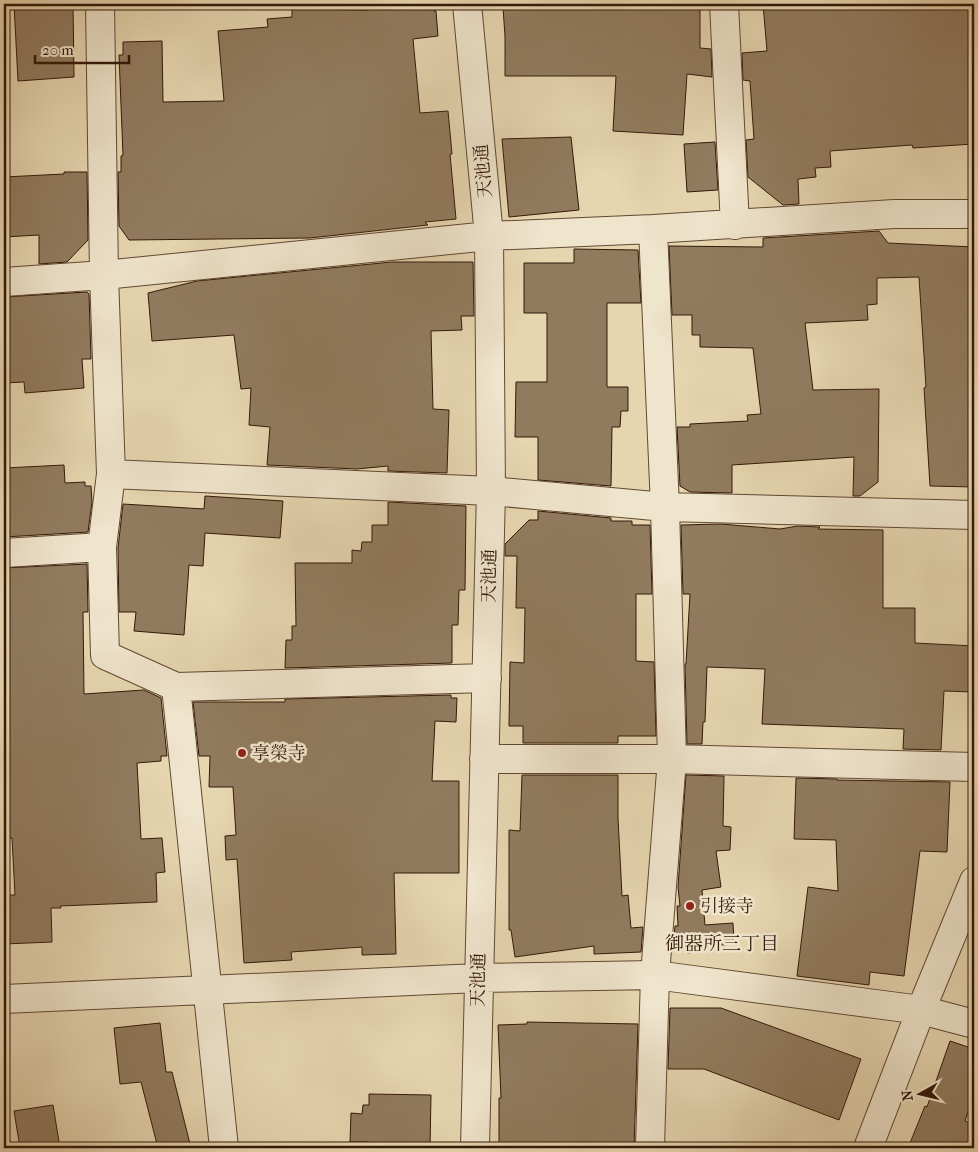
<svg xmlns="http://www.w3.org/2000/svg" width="978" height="1152" viewBox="0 0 978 1152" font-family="'IM FELL French Canon','Noto Serif JP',serif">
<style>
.building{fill:#917b5f;stroke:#341808}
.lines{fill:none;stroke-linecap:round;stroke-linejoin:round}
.minor-casing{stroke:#604832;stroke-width:30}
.minor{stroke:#efe4cc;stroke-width:28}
.poi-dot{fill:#8f2418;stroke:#efe4cc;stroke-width:2}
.labels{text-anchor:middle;stroke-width:5;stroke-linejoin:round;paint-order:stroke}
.street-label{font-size:18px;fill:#341808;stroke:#efe4cc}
.poi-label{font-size:18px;fill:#341808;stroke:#efe4cc;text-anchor:start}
.neighbourhood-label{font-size:19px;fill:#341808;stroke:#efe4cc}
</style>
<rect width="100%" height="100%" fill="#e6d6b0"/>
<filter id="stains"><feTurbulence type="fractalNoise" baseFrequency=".004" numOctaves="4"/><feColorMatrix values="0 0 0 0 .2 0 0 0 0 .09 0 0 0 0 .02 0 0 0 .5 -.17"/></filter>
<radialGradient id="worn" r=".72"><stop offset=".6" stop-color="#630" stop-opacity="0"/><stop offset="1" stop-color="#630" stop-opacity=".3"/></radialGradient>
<!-- building -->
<path class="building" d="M14 4H73L74 77 18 81Z
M367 4H433L434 11H436L438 36 413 39 420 113 448 111 452 154H450L456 219 425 222 428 225 310 238 129 240 119 226 118 172H121V156L123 155 119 55H123V42L162 41 163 102 224 101 218 31 268 27 267 19 292 17V9L367 10Z
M508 4H700V48L711 49 712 77 687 74 683 135 613 131 616 76H505V36L503 8H508Z
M763 4H974V113L971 112 973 144 913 148 912 145 830 151 831 167 815 168 816 177 798 179 799 204 783 205 748 177 746 140 754 139 750 81 743 80 742 53 767 51Z
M571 137 579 210 509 217 502 139Z
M715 142 718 190 687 192 684 144Z
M64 172H87L88 240 67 262 39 264V235L4 237V177L64 174Z
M879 231 888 243 974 247V487L930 486 924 388 926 387 919 277 877 278V304L867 305 868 320 805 323 813 390 879 389 878 482 860 496H853L854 457 732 465V493L690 492 680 486 677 427H690V424L748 421 747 415 761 414 753 348 700 347V335H692V315H672L669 246 763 247V238Z
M574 249 638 250 641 303H607V387H628V411H621L620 427H612L611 486 538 480V437H515L516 382H547V313H524V263H574Z
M392 262H473L474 316H461L462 330 431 331 433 409 449 410 447 473 388 471V466L357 469 267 465 270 427 249 425 251 388 241 389 234 335 152 341 148 293 197 281Z
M87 292 89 294 91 359H82L84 388 25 393 24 382 4 383V297Z
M64 465 65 483 85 482V486H91L92 502 88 532 4 537V468Z
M205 496 283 501 280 538 205 533 203 566 189 565 184 635 134 631 136 612H119L118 548 123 504 204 509Z
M388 502 466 506 465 590H459L458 625H452V663L285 668 286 640H292V626H296L295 563H352V550L361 551 362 542H372V525H388Z
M538 511 611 518V521H632V525H650L652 594H636V661L654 662 656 736H618V743H523V726H509L510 662 524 663 525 608H516L517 556H505V544L529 520H538Z
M721 524 780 529 798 526 820 527 818 529 883 530V608H915V643L974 646V692L944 691 941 750 903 749 904 729 762 724 765 669 707 667 705 722H703L702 744H687L685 664H686L690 594H683L681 525Z
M87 564 88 612H83L84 694 144 690 161 698 167 756H161V761L137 763 141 839 162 838 165 872 156 873 157 902 60 906 61 908H51L52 942 4 944V895H15L12 838H4V568Z
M451 695V698H457L456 722 435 721 432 781H459V873H394L396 954 362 955V947L291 952 292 960 244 963 237 859 226 860 225 836 236 835 233 787H209L210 756H199L193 702H285V699Z
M522 775H618V818L622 896 628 895 631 928 643 927 641 952 594 954V946L515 957 511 930H509V830L520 831Z
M686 775 724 776 723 826 731 827 730 850 716 851 721 887 702 890 705 925 733 923 734 944 707 946V951L687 953 686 948 673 950 675 926H678L677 906H680L678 887Z
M796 778 837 779V780L950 782 947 852 920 851 904 976 870 972 869 985 797 976 808 887 838 891 836 840 794 839Z
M670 1008H721L861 1059 839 1120 704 1069H668Z
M527 1022 638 1024 634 1148H499V1098H501L498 1025 527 1024Z
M160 1023 166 1072H172L191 1148H158L141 1082 120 1084 114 1028Z
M950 1041 974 1049V1094L965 1121 974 1125V1148H908L925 1106 927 1107Z
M369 1094 431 1095 430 1148H367V1142H350L351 1113 362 1114 363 1105H369Z
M53 1105 60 1148H20L14 1111Z"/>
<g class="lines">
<defs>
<path id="minor" d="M100 4 104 275 111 474 102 547 105 655 176 687 487 678
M467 4 489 236 491 491 475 1148
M724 4 735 225
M4 282 104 275 489 236 653 229 894 214H974
M111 474 491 491 665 507 974 515
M4 553 102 547
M176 687 224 1148
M484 759H672L974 767
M4 999 478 978 655 975 921 1010 974 1024
M650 1148 655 975 672 759 665 507 653 229
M868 1148 921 1010 974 881"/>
</defs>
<!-- minor casing -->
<use href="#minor" class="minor-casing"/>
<!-- minor -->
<use href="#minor" class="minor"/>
</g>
<!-- markers -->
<g class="poi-dot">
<circle cx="242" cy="753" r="5"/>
<circle cx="690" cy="906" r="5"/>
</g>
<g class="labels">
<!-- street labels -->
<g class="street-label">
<text transform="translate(483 171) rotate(-95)" y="6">天池通</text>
<text transform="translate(489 576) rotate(-89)" y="6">天池通</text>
<text transform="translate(478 980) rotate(-89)" y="6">天池通</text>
</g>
<!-- poi labels -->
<g class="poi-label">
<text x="252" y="759">享榮寺</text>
<text x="700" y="912">引接寺</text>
</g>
<!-- neighbourhood labels -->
<g class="neighbourhood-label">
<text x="722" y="950">御器所三丁目</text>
</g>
</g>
<!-- margin -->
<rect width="978" height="1152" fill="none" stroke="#e6d6b0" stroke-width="20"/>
<rect x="5" y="5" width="968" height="1142" fill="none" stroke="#341808" stroke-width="2.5"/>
<rect x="10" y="10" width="958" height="1132" fill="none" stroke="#341808"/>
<!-- north arrow -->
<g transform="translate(920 1094) rotate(262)" stroke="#efe4cc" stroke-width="4" paint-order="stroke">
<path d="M0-4L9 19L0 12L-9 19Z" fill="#341808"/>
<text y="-8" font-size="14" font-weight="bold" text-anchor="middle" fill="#341808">N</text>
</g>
<!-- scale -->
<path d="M35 55v8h94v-8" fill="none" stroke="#341808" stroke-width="2.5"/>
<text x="42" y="55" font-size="15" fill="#341808" stroke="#efe4cc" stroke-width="4" paint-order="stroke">20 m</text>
<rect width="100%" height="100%" filter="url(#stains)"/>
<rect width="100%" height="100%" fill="url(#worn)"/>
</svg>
